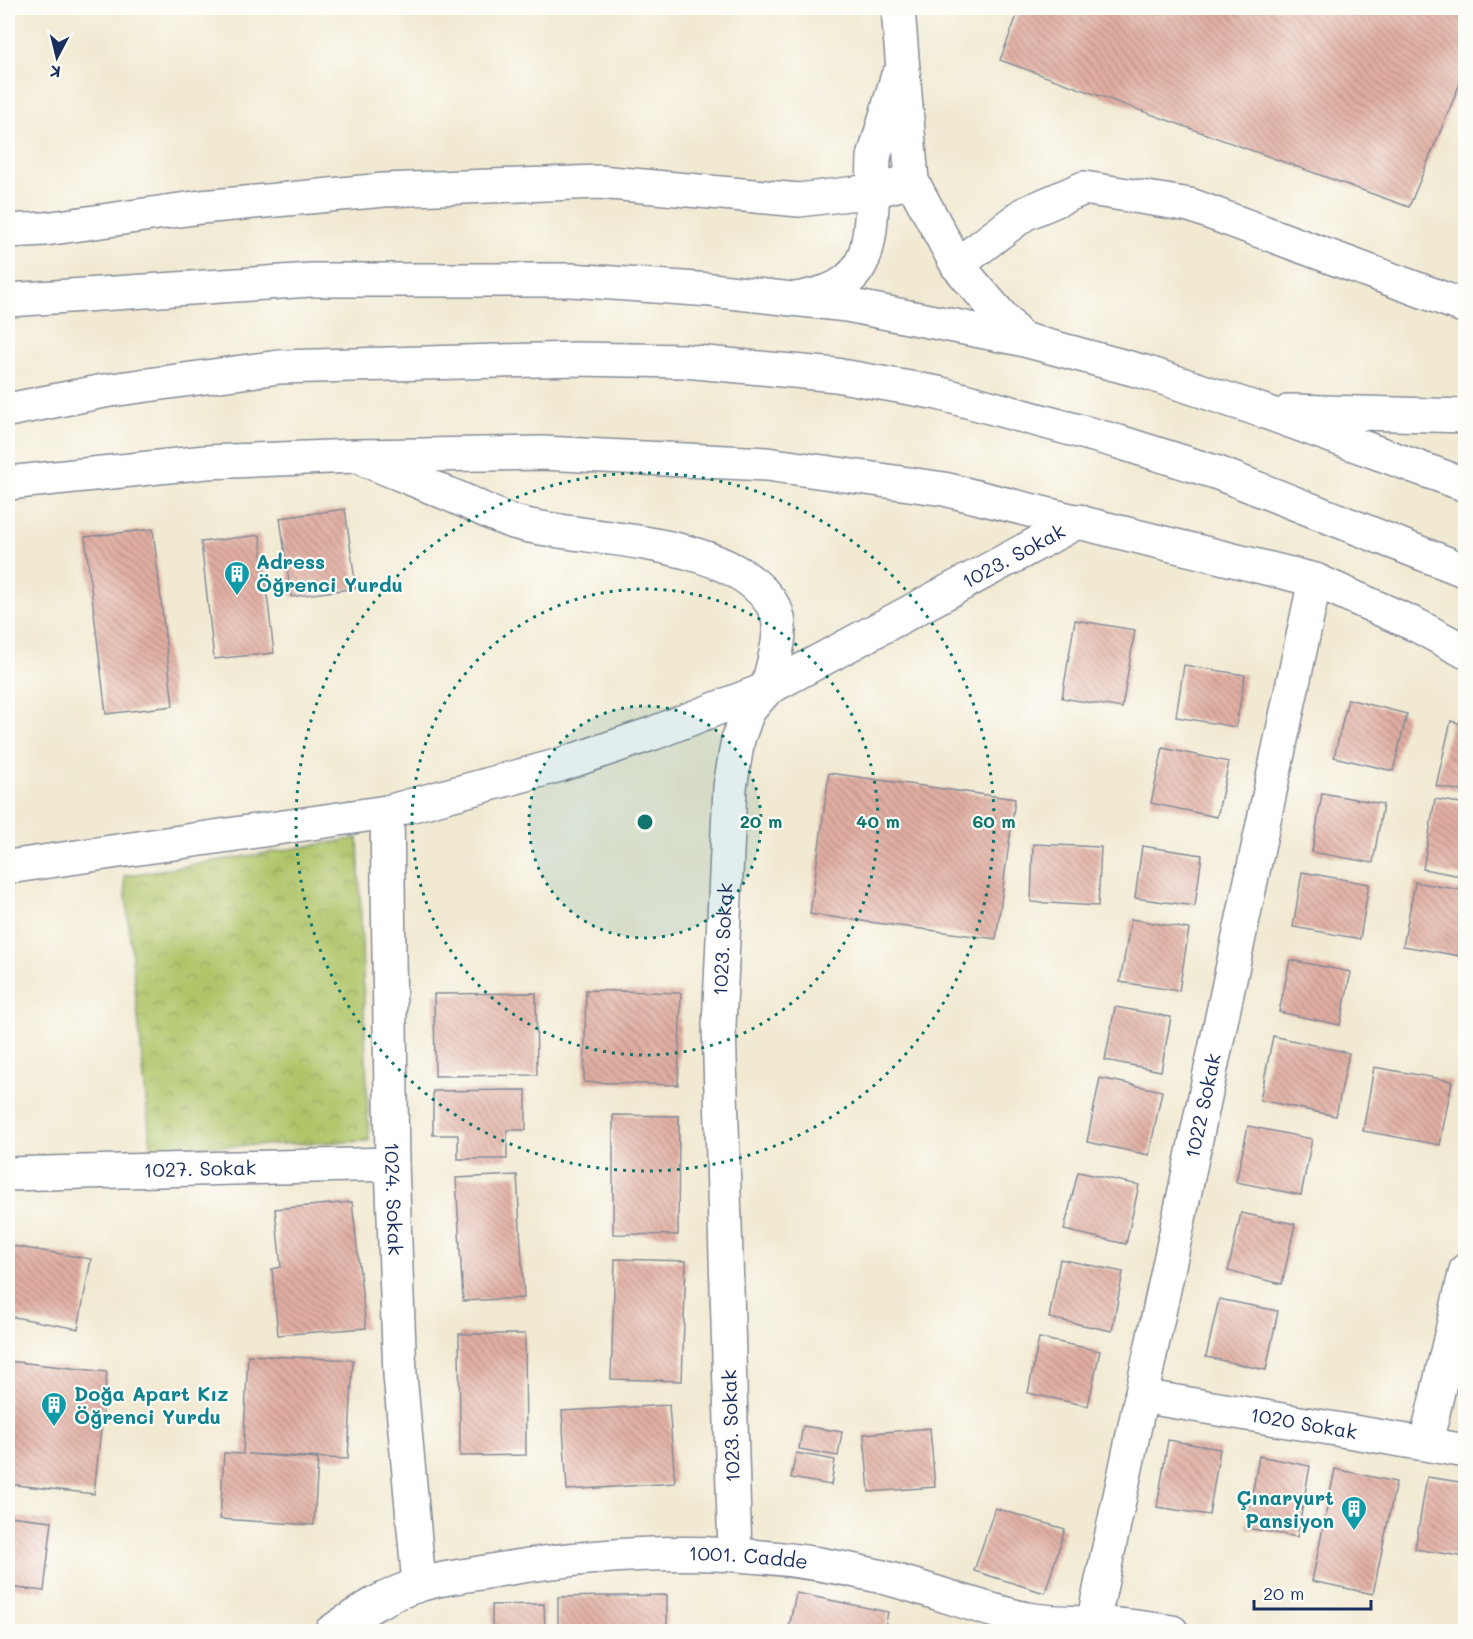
<svg xmlns="http://www.w3.org/2000/svg" width="1473" height="1639" viewBox="0 0 1473 1639" font-family="Mali,sans-serif">
<style>
.park{fill:url(#park-crowns);stroke:#667a64;stroke-width:1.5}
.building{fill:url(#building-back-hatch)}
.lines{fill:none;stroke-linecap:round;stroke-linejoin:round}
.minor-casing{stroke:#868c98;stroke-width:36}
.major-casing{stroke:#868c98;stroke-width:36}
.highway-casing{stroke:#868c98;stroke-width:36}
.minor{stroke:#fff;stroke-width:33}
.major{stroke:#fff;stroke-width:33}
.highway{stroke:#fff;stroke-width:33}
.ring{fill:none;stroke:#0f766e;stroke-width:3;stroke-dasharray:3 6}
.labels{text-anchor:middle;stroke-width:4.5;stroke-linejoin:round;paint-order:stroke}
.street-label{font-size:20px;fill:#1b2f5e;stroke:#fdfcf7}
.culture-label{font-size:20px;font-weight:bold;fill:#0d838f;stroke:#fdfcf7;text-anchor:start}
.centre{fill:#0f766e;stroke:#fdfcf7;stroke-width:3}
.ring-label{font-size:18px;text-anchor:middle;font-weight:bold;fill:#0f766e;stroke:#fdfcf7;stroke-width:4.5;stroke-linejoin:round;paint-order:stroke}
</style>
<defs>
<pattern id="park-crowns" width="20" height="18" patternUnits="userSpaceOnUse" patternTransform="scale(1.5)"><rect width="20" height="18" fill="#b0c569"/><path d="M2 6a3 3 0 1 1 6 0M12 15a3 3 0 1 1 6 0" fill="none" stroke="#8ea05a"/></pattern>
<pattern id="building-back-hatch" width="6" height="6" patternUnits="userSpaceOnUse" patternTransform="scale(1.5)"><rect width="6" height="6" fill="#e1aea1"/><path d="M-1 5l2 2M0 0l6 6M5-1l2 2" fill="none" stroke="#b68e86"/></pattern>
</defs>
<rect width="100%" height="100%" fill="#fdfcf7"/>
<filter id="ink" filterUnits="userSpaceOnUse"><feTurbulence type="fractalNoise" baseFrequency=".0167" numOctaves="2"/><feDisplacementMap in="SourceGraphic" scale="12" xChannelSelector="R" yChannelSelector="G"/><feConvolveMatrix kernelMatrix="1 2 1 2 8 2 1 2 1" color-interpolation-filters="sRGB"/></filter>
<filter id="wash" filterUnits="userSpaceOnUse"><feTurbulence type="fractalNoise" baseFrequency=".008" numOctaves="4" result="noise"/><feDisplacementMap in="SourceGraphic" scale="24" xChannelSelector="R" yChannelSelector="G"/><feGaussianBlur stdDeviation="1.35" result="paint"/><feColorMatrix in="noise" values="0 0 0 0 0 0 0 0 0 0 0 0 0 0 0 0 0 1.4 0 .05"/><feComposite in="paint" operator="in"/></filter>
<g filter="url(#wash)">
<rect width="100%" height="100%" fill="#f1e9d1"/>
<!-- park -->
<path class="park" d="M358 838 369 1141 151 1149 124 876Z"/>
<g id="blocks">
<!-- building -->
<path class="building" d="M1020 8H1466V69L1409 207 1000 60Z
M345 509 356 588 291 597 280 518Z
M153 529 173 706 106 714 85 537Z
M260 535 274 653 214 659 201 542Z
M1075 620 1135 630 1122 708 1062 698Z
M1184 665 1245 675 1236 727 1176 717Z
M1348 699 1407 714 1393 771 1334 757Z
M1451 721 1466 725V792L1436 786Z
M1163 748 1229 762 1217 817 1151 803Z
M829 773 1015 799 996 939 810 914Z
M1322 793 1383 804 1373 863 1312 852Z
M1435 799 1466 804V877L1423 869Z
M1033 844 1101 847 1098 906 1031 902Z
M1142 846 1202 855 1195 906 1135 898Z
M1302 872 1369 884 1360 939 1293 927Z
M1415 882 1466 891V957L1403 946Z
M1131 919 1189 929 1179 991 1120 982Z
M1290 960 1351 972 1340 1025 1279 1012Z
M586 990 681 993 678 1085 584 1082Z
M536 993 537 1075 435 1076 434 994Z
M1115 1007 1171 1017 1161 1071 1105 1060Z
M1273 1036 1349 1053 1336 1116 1260 1100Z
M1374 1067 1452 1081 1440 1145 1363 1131Z
M1100 1078 1162 1091 1149 1155 1087 1142Z
M526 1090V1130H507V1159H458V1135H433V1091Z
M613 1115 679 1116 678 1235 613 1234Z
M1248 1126 1312 1139 1301 1195 1236 1182Z
M1078 1172 1139 1185 1126 1244 1064 1230Z
M517 1175 524 1298 463 1301 456 1178Z
M352 1202 366 1328 278 1335 272 1269 281 1267 275 1209Z
M1241 1213 1295 1224 1282 1284 1228 1271Z
M13 1246 91 1259 78 1329 8 1316V1278Z
M615 1259 686 1261 682 1381 611 1379Z
M1060 1259 1123 1272 1112 1331 1049 1318Z
M1219 1299 1278 1311 1266 1370 1206 1357Z
M459 1334H525L526 1455 460 1456Z
M1039 1338 1100 1351 1088 1406 1028 1393Z
M248 1355 353 1360 348 1459 248 1454 318 1459 314 1525 220 1519 224 1453 243 1454Z
M8 1361 107 1372 94 1494 8 1484Z
M669 1405 675 1483 567 1490 562 1411Z
M803 1426 842 1432 838 1456 799 1449Z
M930 1428 935 1487 869 1492 864 1434Z
M1168 1440 1220 1449 1209 1515 1157 1507Z
M796 1453 835 1460 831 1485 791 1478Z
M1259 1456 1310 1466 1297 1537 1246 1528Z
M1335 1469 1396 1482 1373 1594 1312 1581Z
M1427 1477 1466 1483V1557L1415 1549Z
M995 1508 1065 1529 1045 1593 974 1571Z
M8 1516 52 1521 44 1591 8 1587Z
M796 1593 888 1612 884 1632H788Z
M667 1595V1632H558V1597Z
M544 1604 545 1632H492V1605Z"/>
</g>
</g>
<g filter="url(#ink)">
<use href="#blocks" fill-opacity="0" stroke="#868c98" stroke-width="1.5"/>
<g class="lines">
<defs>
<g id="minor">
<path d="M898 8 912 181 957 265 1024 214 1084 188 1190 205 1466 307"/>
<path d="M873 191 874 157 897 78"/>
<path d="M8 231 45 229 201 207 384 190 599 182 799 200 873 191 912 181"/>
<path d="M8 483 206 462 356 456 542 453 767 464 944 489 1315 580 1418 626 1466 652"/>
<path id="s1" d="M387 812 392 1164 400 1375 419 1584"/>
<path d="M8 867 387 812 560 765 654 733 767 689C772 666 786 631 775 609 734 533 581 543 510 521 493 515 477 506 460 499 430 486 399 474 368 461"/>
<path id="s2" d="M8 1174 392 1164"/>
<path id="s3" d="M1141 1396 1466 1451"/>
<path d="M1426 1443 1466 1270"/>
<path id="s4" d="M735 1554 719 1026 730 787 738 739 748 711 767 689 1079 521"/>
<path id="s5" d="M1091 1632 1315 580"/>
</g>
<g id="major">
<path d="M957 265 1021 339"/>
<path d="M797 299C809 296 826 294 837 287 873 269 870 226 873 191"/>
<path id="s6" d="M331 1632C358 1613 387 1594 419 1585 440 1578 464 1576 486 1572 613 1549 748 1545 874 1575 926 1587 975 1608 1027 1619 1048 1623 1069 1622 1090 1623 1117 1624 1145 1628 1172 1632"/>
</g>
<path id="highway" d="M8 300 311 280H571L711 290 847 305 1021 339 1148 373 1260 410 1466 485
M8 410 104 391 279 367 576 359 685 361 836 375 938 393 1119 442 1218 473 1466 571
M1290 411 1466 416"/>
</defs>
<!-- minor casing -->
<use href="#minor" class="minor-casing"/>
<!-- major casing -->
<use href="#major" class="major-casing"/>
<!-- highway casing -->
<use href="#highway" class="highway-casing"/>
<!-- minor -->
<use href="#minor" class="minor"/>
<!-- major -->
<use href="#major" class="major"/>
<!-- highway -->
<use href="#highway" class="highway"/>
</g>
</g>
<!-- distance rings -->
<circle cx="645" cy="822" r="116" fill="#0f766e" fill-opacity=".12"/>
<g class="ring">
<circle cx="645" cy="822" r="116"/>
<circle cx="645" cy="822" r="233"/>
<circle cx="645" cy="822" r="349"/>
</g>
<!-- icons -->
<defs>
<symbol id="building-pin" viewBox="-11 -11 22 30"><path d="M0 17L-7.5 6A9.5 9.5 0 1 1 7.5 6Z" fill="#0f9aa8" stroke="#fdfcf7"/><path d="M-4-6H4V6H1V3H-1V6H-4ZM-2.5-4.3h1.7v1.8h-1.7ZM.8-4.3h1.7v1.8H.8ZM-2.5-1h1.7V.8h-1.7ZM.8-1h1.7V.8H.8Z" fill="#fff"/></symbol>
</defs>
<g fill-rule="evenodd">
<use href="#building-pin" x="222" y="559" width="30" height="40"/>
<use href="#building-pin" x="39" y="1390" width="30" height="40"/>
<use href="#building-pin" x="1339" y="1494" width="30" height="40"/>
</g>
<g class="labels">
<!-- street labels -->
<g class="street-label">
<text dy="7" stroke="none"><textPath href="#s4" startOffset="1155">1023. Sokak</textPath></text>
<text dy="7" stroke="none"><textPath href="#s4" startOffset="615">1023. Sokak</textPath></text>
<text dy="7" stroke="none"><textPath href="#s5" startOffset="538">1022 Sokak</textPath></text>
<text dy="7" stroke="none"><textPath href="#s2" startOffset="192">1027. Sokak</textPath></text>
<text dy="7" stroke="none"><textPath href="#s1" startOffset="387">1024. Sokak</textPath></text>
<text dy="7" stroke="none"><textPath href="#s3" startOffset="165">1020 Sokak</textPath></text>
<text transform="translate(731 1426) rotate(-92)" y="7">1023. Sokak</text>
<text dy="7" stroke="none"><textPath href="#s6" startOffset="432">1001. Cadde</textPath></text>
</g>
<!-- culture labels -->
<g class="culture-label">
<text x="256" y="569">Adress<tspan x="256" dy="23">Öğrenci Yurdu</tspan></text>
<text x="74" y="1401">Doğa Apart Kız<tspan x="74" dy="23">Öğrenci Yurdu</tspan></text>
<text x="1334" y="1505" text-anchor="end">Çınaryurt<tspan x="1334" dy="23">Pansiyon</tspan></text>
</g>
</g>
<circle cx="645" cy="822" r="9" class="centre"/>
<g class="ring-label">
<text x="761" y="828">20 m</text>
<text x="878" y="828">40 m</text>
<text x="994" y="828">60 m</text>
</g>
<!-- margin -->
<rect width="1473" height="1639" fill="none" stroke="#fdfcf7" stroke-width="30"/>
<!-- north arrow -->
<g transform="translate(57 57) rotate(187)" stroke="#fdfcf7" stroke-width="4.5" paint-order="stroke">
<path d="M0-4.5L10 22L0 15L-10 22Z" fill="#1b2f5e"/>
<text y="-9" font-size="16" font-weight="bold" text-anchor="middle" fill="#1b2f5e">K</text>
</g>
<!-- scale -->
<path d="M1254 1600v9h117v-9" fill="none" stroke="#1b2f5e" stroke-width="3"/>
<text x="1263" y="1600" font-size="18" fill="#1b2f5e" stroke="#fdfcf7" stroke-width="4.5" paint-order="stroke">20 m</text>
</svg>
